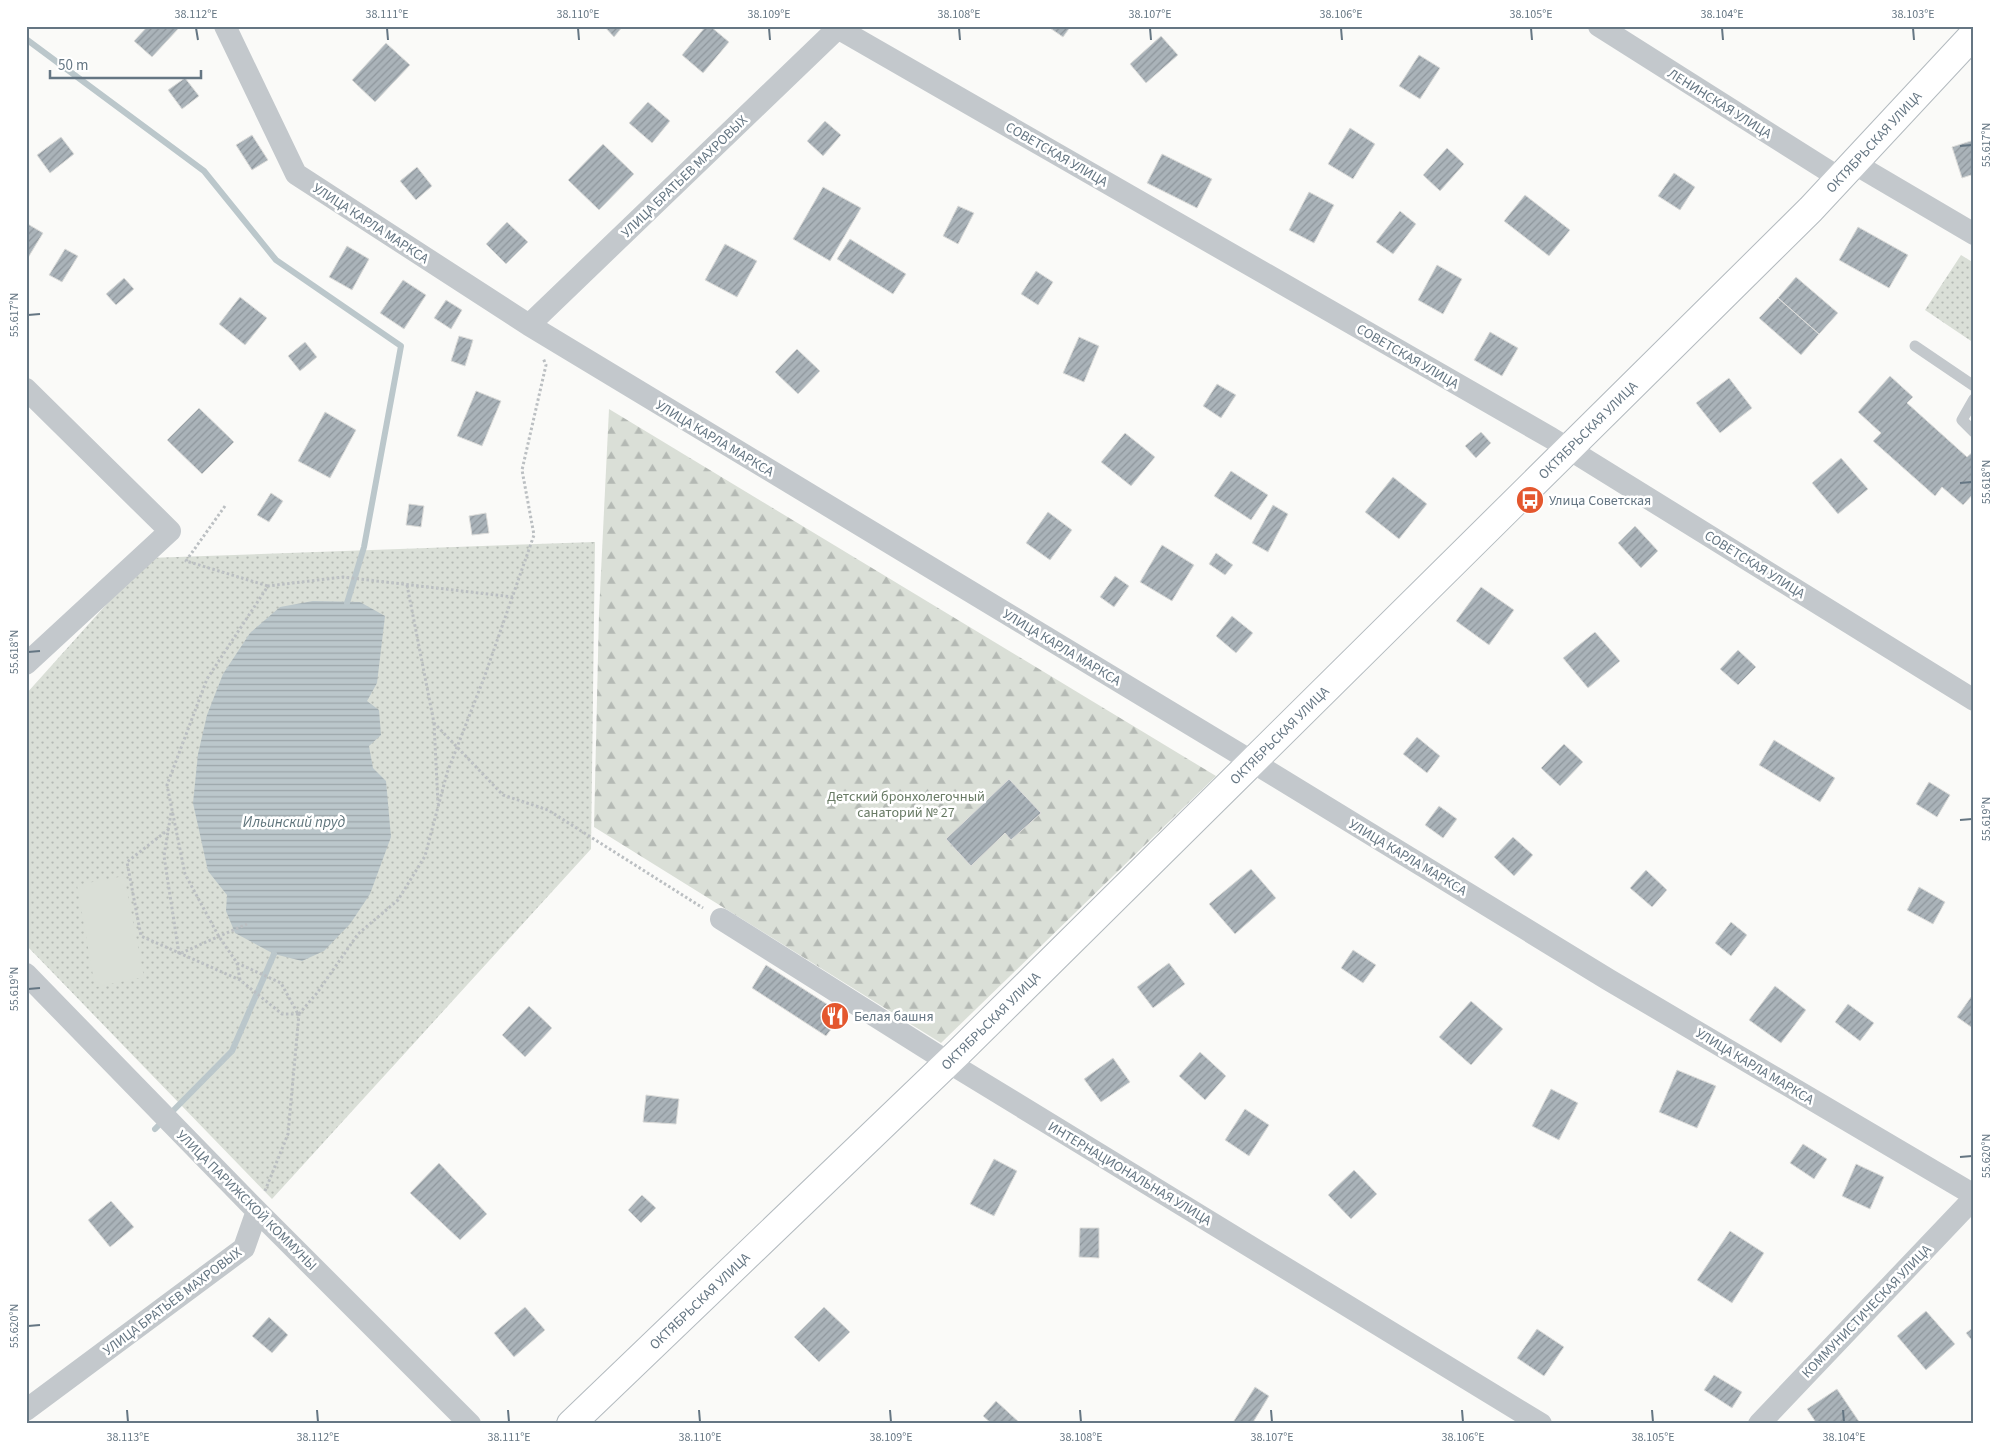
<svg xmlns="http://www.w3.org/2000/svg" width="2000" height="1450" viewBox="0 0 2000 1450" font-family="'Source Sans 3',sans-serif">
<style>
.forest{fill:url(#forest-firs)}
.park{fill:url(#park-dots)}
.pitch{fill:#dadfd7}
.water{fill:url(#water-rules)}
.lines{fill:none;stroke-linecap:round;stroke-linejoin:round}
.stream{stroke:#bbc7cb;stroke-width:6}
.building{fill:url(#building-hatch);stroke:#dcdcda}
.secondary-casing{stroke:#b3babf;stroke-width:30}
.path{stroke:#bbbfc2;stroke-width:3;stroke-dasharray:2.5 2.5;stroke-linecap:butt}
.service{stroke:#c3c8cc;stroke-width:11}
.minor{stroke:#c3c8cc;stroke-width:22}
.secondary{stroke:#fff;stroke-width:28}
.ticks{fill:none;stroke:#657683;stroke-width:2}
.labels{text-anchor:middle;stroke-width:5;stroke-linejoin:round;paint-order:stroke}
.street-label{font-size:14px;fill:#657683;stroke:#fff}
.poi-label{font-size:14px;fill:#657683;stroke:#fff;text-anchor:start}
.park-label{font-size:14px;fill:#687a64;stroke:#fff}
.water-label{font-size:15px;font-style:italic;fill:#60757c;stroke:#fff}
.neatline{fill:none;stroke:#657683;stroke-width:2}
.ticks-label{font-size:12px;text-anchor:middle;fill:#657683}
</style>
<defs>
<pattern id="forest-firs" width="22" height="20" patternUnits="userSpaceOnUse" patternTransform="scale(1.25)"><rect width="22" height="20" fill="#dadfd7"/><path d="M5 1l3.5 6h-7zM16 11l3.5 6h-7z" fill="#b4b9b4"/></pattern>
<pattern id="park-dots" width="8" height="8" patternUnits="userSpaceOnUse" patternTransform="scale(1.25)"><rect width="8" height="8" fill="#dadfd7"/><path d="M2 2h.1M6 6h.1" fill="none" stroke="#b4b9b4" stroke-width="1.8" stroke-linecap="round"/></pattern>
<pattern id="water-rules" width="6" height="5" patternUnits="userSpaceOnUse" patternTransform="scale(1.25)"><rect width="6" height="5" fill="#bbc7cb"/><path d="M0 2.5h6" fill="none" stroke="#9ca6aa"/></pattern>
<pattern id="building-hatch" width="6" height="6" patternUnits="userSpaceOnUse" patternTransform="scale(1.25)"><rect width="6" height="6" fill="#aab3b9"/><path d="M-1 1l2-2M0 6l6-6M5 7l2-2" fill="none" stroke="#8e969c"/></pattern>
</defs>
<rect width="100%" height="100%" fill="#fafaf8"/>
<!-- forest -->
<path class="forest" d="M609 409 1216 776 941 1043 594 827 599 613Z"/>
<!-- park -->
<path class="park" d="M1961 255 1974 263V343L1925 310Z
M595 542 591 849 272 1199 26 945V694L148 558Z"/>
<!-- pitch -->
<path class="pitch" d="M124 876 144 977 95 987 77 885Z"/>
<!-- water -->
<path class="water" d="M313 601 360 602 385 616 377 683 367 701 379 710 381 735 369 746 373 768 386 781 391 837 370 894 350 924 324 951 302 961 274 954 235 933 226 911 227 895 208 871 193 803 198 754 207 715 223 674 250 633 280 607Z"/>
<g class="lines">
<!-- stream -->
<path class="stream" d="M26 39 204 171 276 260 401 346 364 547 347 603
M155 1129 232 1051 274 954"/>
</g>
<!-- building -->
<path class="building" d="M148 26H176L178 29 152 57 134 41Z
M604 26H623L614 37Z
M706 26H710L729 42 703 73 682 55Z
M1047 26H1071L1063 37Z
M1161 36 1178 55 1146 83 1130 64Z
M386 43 410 65 375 102 352 80Z
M1419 55 1440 68 1420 99 1399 86Z
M185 78 199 96 182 109 168 90Z
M648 102 670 121 652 143 629 123Z
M825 121 841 135 823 156 807 141Z
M1350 128 1375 144 1353 179 1328 164Z
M252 135 268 160 252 170 236 145Z
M61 137 74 154 50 173 37 155Z
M1974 140V174L1962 178 1952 147Z
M603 144 634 174 599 210 568 180Z
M1447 148 1464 164 1440 191 1423 175Z
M1162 154 1212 179 1197 208 1147 183Z
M417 167 432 186 416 200 400 181Z
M1674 173 1695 187 1680 210 1658 196Z
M823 187 861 208 830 261 793 239Z
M1309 192 1334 205 1314 243 1289 230Z
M1525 195 1570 230 1549 256 1504 221Z
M958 206 974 213 958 244 943 236Z
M1400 211 1416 224 1393 254 1376 242Z
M507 222 528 242 506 264 486 244Z
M26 223 43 233 26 261Z
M1858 227 1908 255 1889 288 1839 260Z
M850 239 906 274 893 294 837 259Z
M725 244 757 261 737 297 705 280Z
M347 246 369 259 352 290 329 277Z
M65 249 78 256 62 282 49 275Z
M1437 265 1462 279 1443 314 1418 300Z
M1036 271 1053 282 1038 305 1021 294Z
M1796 277 1838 313 1819 334 1778 298Z
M124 278 134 289 116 305 106 294Z
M403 280 426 295 404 329 380 313Z
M240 297 267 318 245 345 219 324Z
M1778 298 1819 334 1801 355 1759 318Z
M446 300 462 310 451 329 434 318Z
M1490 332 1518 348 1502 376 1474 360Z
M459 336 473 340 465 366 451 361Z
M1079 337 1099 346 1084 382 1063 373Z
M305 342 317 357 300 371 288 356Z
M797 349 820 371 798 394 775 372Z
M1890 376 1913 397 1907 403 1967 457 1974 451V493L1963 505 1942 487 1935 496 1873 441 1881 433 1858 412Z
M1729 378 1752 408 1720 433 1696 403Z
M1217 384 1236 395 1221 418 1203 406Z
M476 391 501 401 482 446 457 436Z
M199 408 234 442 202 474 167 440Z
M325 412 356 430 330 478 298 461Z
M1481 432 1491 443 1476 458 1465 446Z
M1125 433 1155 457 1131 486 1101 462Z
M1841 458 1868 489 1838 514 1812 483Z
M1231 471 1268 495 1251 520 1214 496Z
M1393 477 1427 504 1399 539 1365 512Z
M271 493 283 501 269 522 257 515Z
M409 504 424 506 421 527 406 525Z
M1273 505 1288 514 1268 552 1252 543Z
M1048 512 1072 530 1050 560 1026 543Z
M486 513 489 533 472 535 469 516Z
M1635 526 1658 551 1641 568 1618 543Z
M1162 545 1194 565 1172 601 1140 582Z
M1216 553 1233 565 1225 575 1209 564Z
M1115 576 1129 586 1114 607 1100 597Z
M1481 587 1514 610 1489 645 1456 621Z
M1232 616 1253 633 1236 653 1216 636Z
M1595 632 1620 661 1588 688 1563 658Z
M1738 650 1756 667 1738 685 1720 669Z
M1417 737 1440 756 1427 773 1403 754Z
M1774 740 1835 778 1820 802 1759 765Z
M1564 744 1583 762 1560 786 1541 768Z
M1009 779 1041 813 1011 840 1005 833 971 866 946 839Z
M1929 782 1950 795 1937 817 1916 804Z
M1439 806 1457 819 1443 838 1425 825Z
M1513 837 1533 855 1514 876 1494 857Z
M1251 869 1276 898 1235 934 1209 904Z
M1646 870 1667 890 1652 907 1630 888Z
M1919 887 1945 902 1933 924 1907 910Z
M1731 922 1747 935 1731 956 1715 943Z
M1353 950 1376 965 1363 983 1341 968Z
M1169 963 1185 984 1153 1008 1137 987Z
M766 965 833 1008 840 1007 847 1010 849 1017 847 1023 841 1025 835 1024 826 1036 752 988Z
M1775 986 1806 1010 1781 1043 1749 1020Z
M1974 993V1029L1957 1017Z
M1471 1001 1503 1029 1471 1065 1439 1037Z
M1848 1004 1874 1023 1860 1041 1835 1022Z
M529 1006 552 1028 525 1057 502 1035Z
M1200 1052 1226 1076 1205 1100 1179 1076Z
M1113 1058 1130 1082 1101 1102 1084 1079Z
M1677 1070 1716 1086 1697 1128 1659 1112Z
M1551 1089 1578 1103 1559 1140 1532 1126Z
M646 1095 679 1099 676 1124 643 1122Z
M1245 1109 1269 1125 1249 1156 1225 1140Z
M1803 1144 1827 1159 1814 1179 1790 1163Z
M994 1159 1017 1171 994 1216 970 1204Z
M439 1163 487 1214 460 1240 410 1193Z
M1856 1164 1884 1177 1870 1209 1842 1196Z
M1354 1170 1377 1194 1351 1219 1328 1195Z
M642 1195 656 1208 641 1223 628 1210Z
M111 1201 134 1227 110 1247 88 1220Z
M1080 1228H1099V1258L1079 1257Z
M1730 1231 1764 1253 1732 1303 1697 1280Z
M525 1307 545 1330 514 1357 494 1333Z
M824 1307 850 1332 819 1362 794 1337Z
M1926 1311 1955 1344 1926 1370 1897 1336Z
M269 1317 288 1335 272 1353 252 1336Z
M1974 1327V1343L1966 1333Z
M1537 1329 1564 1347 1544 1376 1517 1358Z
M1714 1375 1742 1392 1732 1408 1704 1390Z
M1255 1387 1269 1396 1252 1424H1232Z
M1837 1389 1860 1423 1859 1424H1817L1807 1409Z
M996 1401 1021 1424H992L983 1416Z"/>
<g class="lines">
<defs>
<g id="secondary">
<path id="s1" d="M571 1424 960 1051 1811 209 1974 34"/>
</g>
</defs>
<!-- secondary casing -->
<use href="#secondary" class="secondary-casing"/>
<!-- path -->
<path class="path" d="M225 506 186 561 268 586
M407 585 434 723 503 795 548 810 703 908
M434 723 438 804
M171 813 164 856 179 954 247 924
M169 829 127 862 141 936 240 980 282 1014H299
M237 963 281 983 298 1014
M240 980 237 963 218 935 185 874 167 785 207 679 268 586 343 577 513 597
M299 1014 317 993 358 934 398 900 425 856 447 773 484 678 534 535 522 470 546 365 543 358
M265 1191 288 1134 299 1014"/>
<!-- service -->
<path class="service" d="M1915 346 1974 386
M1974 399 1962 420 1974 432"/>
<!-- minor -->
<path class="minor" d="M225 26 296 174 529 325 1251 761 1609 980 1974 1195
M834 26 1551 438 1974 700
M1599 26 1841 179
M1855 164 1974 234
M529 325 840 26
M26 389 170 531 26 664
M721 919 948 1062 1541 1424
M26 974 257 1211 470 1424
M26 1410 244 1248 257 1211
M1759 1424 1974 1198"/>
<!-- secondary -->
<use href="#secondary" class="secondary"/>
</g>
<!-- ticks -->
<path class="ticks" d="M196 28 198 40M387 28 388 40M578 28 579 40M769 28 770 40M959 28 960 40M1150 28 1151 40M1341 28 1342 40M1531 28 1532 40M1722 28 1723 40M1913 28 1914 40M1960 146 1972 145M28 315 40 314M1960 483 1972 482M28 652 40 651M1960 820 1972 819M28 989 40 988M1960 1157 1972 1156M28 1326 40 1325M127 1410 128 1422M317 1410 318 1422M508 1410 509 1422M699 1410 700 1422M890 1410 891 1422M1080 1410 1081 1422M1271 1410 1272 1422M1462 1410 1463 1422M1652 1410 1653 1422M1843 1410 1844 1422"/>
<!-- icons -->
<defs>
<symbol id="bus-disc" viewBox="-11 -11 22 22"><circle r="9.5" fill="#e4572e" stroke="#fff"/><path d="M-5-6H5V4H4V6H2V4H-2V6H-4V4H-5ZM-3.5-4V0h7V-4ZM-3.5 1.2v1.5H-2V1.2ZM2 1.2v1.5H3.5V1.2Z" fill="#fff"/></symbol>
<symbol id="restaurant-disc" viewBox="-11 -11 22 22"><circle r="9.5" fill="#e4572e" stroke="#fff"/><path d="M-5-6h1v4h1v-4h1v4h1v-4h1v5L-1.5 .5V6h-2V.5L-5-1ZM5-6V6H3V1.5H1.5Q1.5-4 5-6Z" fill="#fff"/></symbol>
</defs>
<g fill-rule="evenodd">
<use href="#bus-disc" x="1514" y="484" width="32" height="32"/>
<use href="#restaurant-disc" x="819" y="1000" width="32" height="32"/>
</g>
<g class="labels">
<!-- street labels -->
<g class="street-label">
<text transform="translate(1720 103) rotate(32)" y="5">ЛЕНИНСКАЯ УЛИЦА</text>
<text dy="5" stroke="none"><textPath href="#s1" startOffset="1828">ОКТЯБРЬСКАЯ УЛИЦА</textPath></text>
<text transform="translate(1057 154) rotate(30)" y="5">СОВЕТСКАЯ УЛИЦА</text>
<text transform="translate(684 176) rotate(-44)" y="5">УЛИЦА БРАТЬЕВ МАХРОВЫХ</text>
<text transform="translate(371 223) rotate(33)" y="5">УЛИЦА КАРЛА МАРКСА</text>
<text transform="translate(1408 356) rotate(30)" y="5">СОВЕТСКАЯ УЛИЦА</text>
<text dy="5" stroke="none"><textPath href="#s1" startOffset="1422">ОКТЯБРЬСКАЯ УЛИЦА</textPath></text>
<text transform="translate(715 438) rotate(31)" y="5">УЛИЦА КАРЛА МАРКСА</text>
<text transform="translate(1755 564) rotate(32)" y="5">СОВЕТСКАЯ УЛИЦА</text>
<text transform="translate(1062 647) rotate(31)" y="5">УЛИЦА КАРЛА МАРКСА</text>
<text dy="5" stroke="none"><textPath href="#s1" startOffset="988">ОКТЯБРЬСКАЯ УЛИЦА</textPath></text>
<text transform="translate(1408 857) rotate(31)" y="5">УЛИЦА КАРЛА МАРКСА</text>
<text dy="5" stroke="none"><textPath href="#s1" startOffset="582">ОКТЯБРЬСКАЯ УЛИЦА</textPath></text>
<text transform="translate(1755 1066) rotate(31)" y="5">УЛИЦА КАРЛА МАРКСА</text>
<text transform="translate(1130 1173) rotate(31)" y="5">ИНТЕРНАЦИОНАЛЬНАЯ УЛИЦА</text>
<text transform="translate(247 1200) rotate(45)" y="5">УЛИЦА ПАРИЖСКОЙ КОММУНЫ</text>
<text transform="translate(172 1301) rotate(-37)" y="5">УЛИЦА БРАТЬЕВ МАХРОВЫХ</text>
<text dy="5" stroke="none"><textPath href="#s1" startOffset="178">ОКТЯБРЬСКАЯ УЛИЦА</textPath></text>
<text transform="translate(1866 1311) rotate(-46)" y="5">КОММУНИСТИЧЕСКАЯ УЛИЦА</text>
</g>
<!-- poi labels -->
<g class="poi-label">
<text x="1549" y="505">Улица Советская</text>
<text x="854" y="1021">Белая башня</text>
</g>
<!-- park labels -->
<g class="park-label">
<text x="906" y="801">Детский бронхолегочный<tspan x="906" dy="16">санаторий № 27</tspan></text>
</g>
<!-- water labels -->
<g class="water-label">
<text x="294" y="827">Ильинский пруд</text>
</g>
</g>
<!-- border -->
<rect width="2000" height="1450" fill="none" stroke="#ffffff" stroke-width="55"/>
<!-- scale -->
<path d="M50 70v8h151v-8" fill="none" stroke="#657683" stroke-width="2.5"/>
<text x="58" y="70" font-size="15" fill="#657683" stroke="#ffffff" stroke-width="4" paint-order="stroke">50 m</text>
<rect x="28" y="28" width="1944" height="1394" class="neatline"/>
<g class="ticks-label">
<text x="196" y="18">38.112°E</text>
<text x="387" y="18">38.111°E</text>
<text x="578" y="18">38.110°E</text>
<text x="769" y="18">38.109°E</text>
<text x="959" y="18">38.108°E</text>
<text x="1150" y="18">38.107°E</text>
<text x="1341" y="18">38.106°E</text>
<text x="1531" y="18">38.105°E</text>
<text x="1722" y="18">38.104°E</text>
<text x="1913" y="18">38.103°E</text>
<text transform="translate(1986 145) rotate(-90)" y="4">55.617°N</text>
<text transform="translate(14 315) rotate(-90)" y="4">55.617°N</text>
<text transform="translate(1986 482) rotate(-90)" y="4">55.618°N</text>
<text transform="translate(14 652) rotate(-90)" y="4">55.618°N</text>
<text transform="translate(1986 819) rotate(-90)" y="4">55.619°N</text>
<text transform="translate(14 989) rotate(-90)" y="4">55.619°N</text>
<text transform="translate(1986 1156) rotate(-90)" y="4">55.620°N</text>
<text transform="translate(14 1326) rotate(-90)" y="4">55.620°N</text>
<text x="128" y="1441">38.113°E</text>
<text x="318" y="1441">38.112°E</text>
<text x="509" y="1441">38.111°E</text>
<text x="700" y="1441">38.110°E</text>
<text x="891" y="1441">38.109°E</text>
<text x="1081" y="1441">38.108°E</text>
<text x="1272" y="1441">38.107°E</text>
<text x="1463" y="1441">38.106°E</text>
<text x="1653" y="1441">38.105°E</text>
<text x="1844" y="1441">38.104°E</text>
</g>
</svg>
